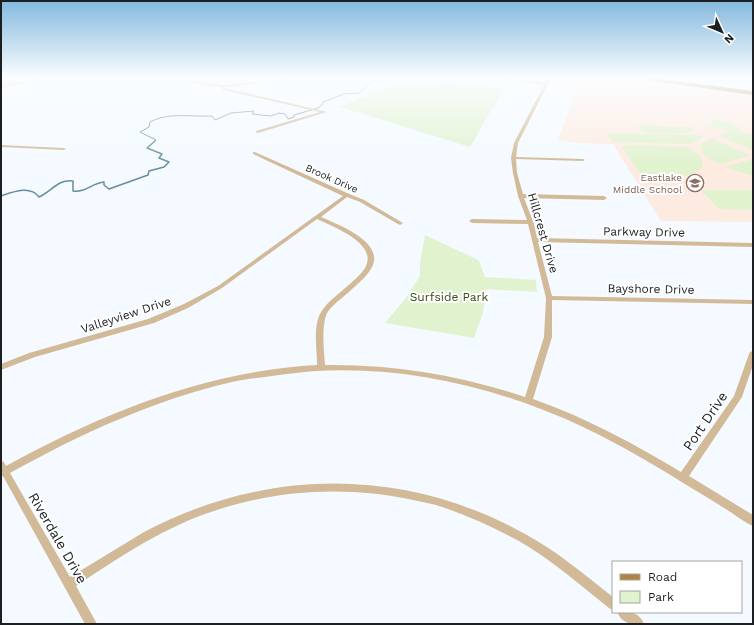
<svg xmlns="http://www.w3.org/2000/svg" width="754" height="625" viewBox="0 0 754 625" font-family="'Work Sans',sans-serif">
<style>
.education{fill:#fdebe1}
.green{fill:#e1f2cf}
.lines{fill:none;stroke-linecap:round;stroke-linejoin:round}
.stream-far1{stroke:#698e9b;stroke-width:1}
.stream{stroke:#698e9b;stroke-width:1.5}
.street{fill:#d2ba98;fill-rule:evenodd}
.primary{fill:#af8440;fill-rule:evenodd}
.labels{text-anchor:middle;stroke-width:4;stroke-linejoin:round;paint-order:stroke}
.far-education-label{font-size:10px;fill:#785e54;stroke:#fff;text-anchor:end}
.far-street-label{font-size:10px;fill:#1b1f22;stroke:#fff}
.street-label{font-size:12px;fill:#1b1f22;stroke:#fff}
.park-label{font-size:12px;fill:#344b10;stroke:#fff}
.near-street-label{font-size:14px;fill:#1b1f22;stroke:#fff}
</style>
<rect width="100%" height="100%" fill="#f4faff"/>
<!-- education -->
<path class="education" d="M568 78H634L751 95 753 97V222L661 221 613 144 580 143 558 140 576 91Z"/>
<!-- green -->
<path class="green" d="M438 78H461L457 82 505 89 490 112 470 147 340 107 405 80 429 84Z
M715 119 729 123 735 126 739 130V133L753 134V150L717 135 732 132 710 126Z
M638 126 691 127H692V130L687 133H644Z
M607 133 697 135 704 136 692 144 613 142Z
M712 139 748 154 749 156 720 164C712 160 702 157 700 147L703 142Z
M625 145 688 147 699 154 702 159 703 166C689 182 662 177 642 176L622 147Z
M753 159V176L726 167Z
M701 190H753V210L719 209Z
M425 235 476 259 479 261 485 277 536 280 537 292 486 289 483 313 474 338 385 323 405 299 420 276V263Z"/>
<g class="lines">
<!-- stream-far1 -->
<path class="stream-far1" d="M154 142 156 140 140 132 149 127 150 122C169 112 191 117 212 116L215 120 231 113 254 111 252 114 271 116 279 113 285 114 288 119 294 117V115L318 108 323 104V102L344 94 359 93 377 78"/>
<!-- stream -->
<path class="stream" d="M1 196C13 192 30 185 39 197 52 191 58 179 73 181V191C85 193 92 183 104 182V185L109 189 148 175 149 171 164 167 169 162 159 158 162 154 147 148 155 141"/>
<!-- street -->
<path class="street" d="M41 78H46L1 88V86Z
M175 78H180L209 84 222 85 295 78 294 79 224 87 225 88 327 112 258 133 256 132V131L320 112 223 90 221 87 209 86Z
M491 78H498L545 83 548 78H551L518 143 516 157 583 159 585 160 583 161 516 159 517 173 523 194 604 196 607 198 604 200 524 198 534 224 537 238 753 243V247L538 242 552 296 753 300V304L552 300V337L533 399C585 417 634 444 681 472L734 396 749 354 750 352 753 351V365L742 397 689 476 753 515V526C746 523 739 518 732 513 721 506 710 499 698 492 661 469 623 446 583 427 500 388 408 366 316 371 301 372 286 374 272 376 259 378 245 379 232 382 154 400 80 434 10 473L70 577 144 532C267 467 406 467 527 535 558 552 585 575 613 597V610L609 608C580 585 552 560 519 541 493 527 465 514 436 505 429 503 421 502 413 500 344 485 271 490 205 514 158 531 117 559 76 586L97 624H85L3 476 1 477V461L4 462 6 466C102 413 207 371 317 365 317 349 313 328 320 314 325 304 335 297 344 289 351 283 360 276 365 268 379 243 333 227 317 219L222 288 188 308 154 323 35 357 1 370V364L29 353 148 319 184 304 218 286 343 196 253 154V152H255L347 193 364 200 403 223 400 225 398 224 360 202 347 197 321 217C337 224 385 242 372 267 367 277 357 284 349 292 342 298 332 305 327 313 321 327 324 350 325 365 394 364 460 375 525 397L544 337 546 298 528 224 472 223 469 221 472 219 527 220 518 196 513 173 511 158 514 143 544 85Z
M1 145 64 148 66 149 64 150 1 147Z
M617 612C629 612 639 611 644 624 632 624 623 625 617 612Z"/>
<!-- primary -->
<path class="primary" d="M643 78H654L753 91V95L646 80Z"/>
</g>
<!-- sky -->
<linearGradient id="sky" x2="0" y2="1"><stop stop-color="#83b8de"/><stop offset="0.47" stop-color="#fafdff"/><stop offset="1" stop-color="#fafdff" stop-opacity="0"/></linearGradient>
<rect width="754" height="165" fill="url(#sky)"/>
<!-- icons -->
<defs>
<symbol id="school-ring" viewBox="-11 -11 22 22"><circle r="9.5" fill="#fff" stroke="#8d6e63" stroke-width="1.5"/><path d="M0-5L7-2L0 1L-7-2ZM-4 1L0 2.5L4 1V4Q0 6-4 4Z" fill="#8d6e63"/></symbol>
</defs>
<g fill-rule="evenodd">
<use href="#school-ring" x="685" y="173" width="20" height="20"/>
</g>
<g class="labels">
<!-- far-education labels -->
<g class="far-education-label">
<text x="682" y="181">Eastlake<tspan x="682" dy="12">Middle School</tspan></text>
</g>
<!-- far-street labels -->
<g class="far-street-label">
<text transform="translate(332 178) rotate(24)" y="4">Brook Drive</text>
</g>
<!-- street labels -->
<g class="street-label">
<text transform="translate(644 232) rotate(1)" y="4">Parkway Drive</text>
<text transform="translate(543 233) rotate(74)" y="4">Hillcrest Drive</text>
<text transform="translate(651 289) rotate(1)" y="4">Bayshore Drive</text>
<text transform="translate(126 315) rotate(-18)" y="4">Valleyview Drive</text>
</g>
<!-- park labels -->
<g class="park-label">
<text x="449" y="301">Surfside Park</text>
</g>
<!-- near-street labels -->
<g class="near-street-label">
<text transform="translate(705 421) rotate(-56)" y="5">Port Drive</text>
<text transform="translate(58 538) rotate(60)" y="5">Riverdale Drive</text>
</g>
</g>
<!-- border -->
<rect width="754" height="625" fill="none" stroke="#1b1f22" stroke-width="4"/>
<!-- legend -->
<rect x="612" y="561" width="130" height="52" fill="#ffffff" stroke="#a4a5a7"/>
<rect x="620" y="574" width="20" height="6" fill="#af8440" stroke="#a4a5a7"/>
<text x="648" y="581" font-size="12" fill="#1b1f22">Road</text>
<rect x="620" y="591" width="20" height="12" fill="#e1f2cf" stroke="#a4a5a7"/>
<text x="648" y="601" font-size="12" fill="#1b1f22">Park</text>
<!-- north arrow -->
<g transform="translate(722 32) rotate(134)" stroke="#ffffff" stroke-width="3" paint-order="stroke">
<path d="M0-3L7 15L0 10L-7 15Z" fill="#1b1f22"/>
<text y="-6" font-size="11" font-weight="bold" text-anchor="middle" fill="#1b1f22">N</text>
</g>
</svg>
